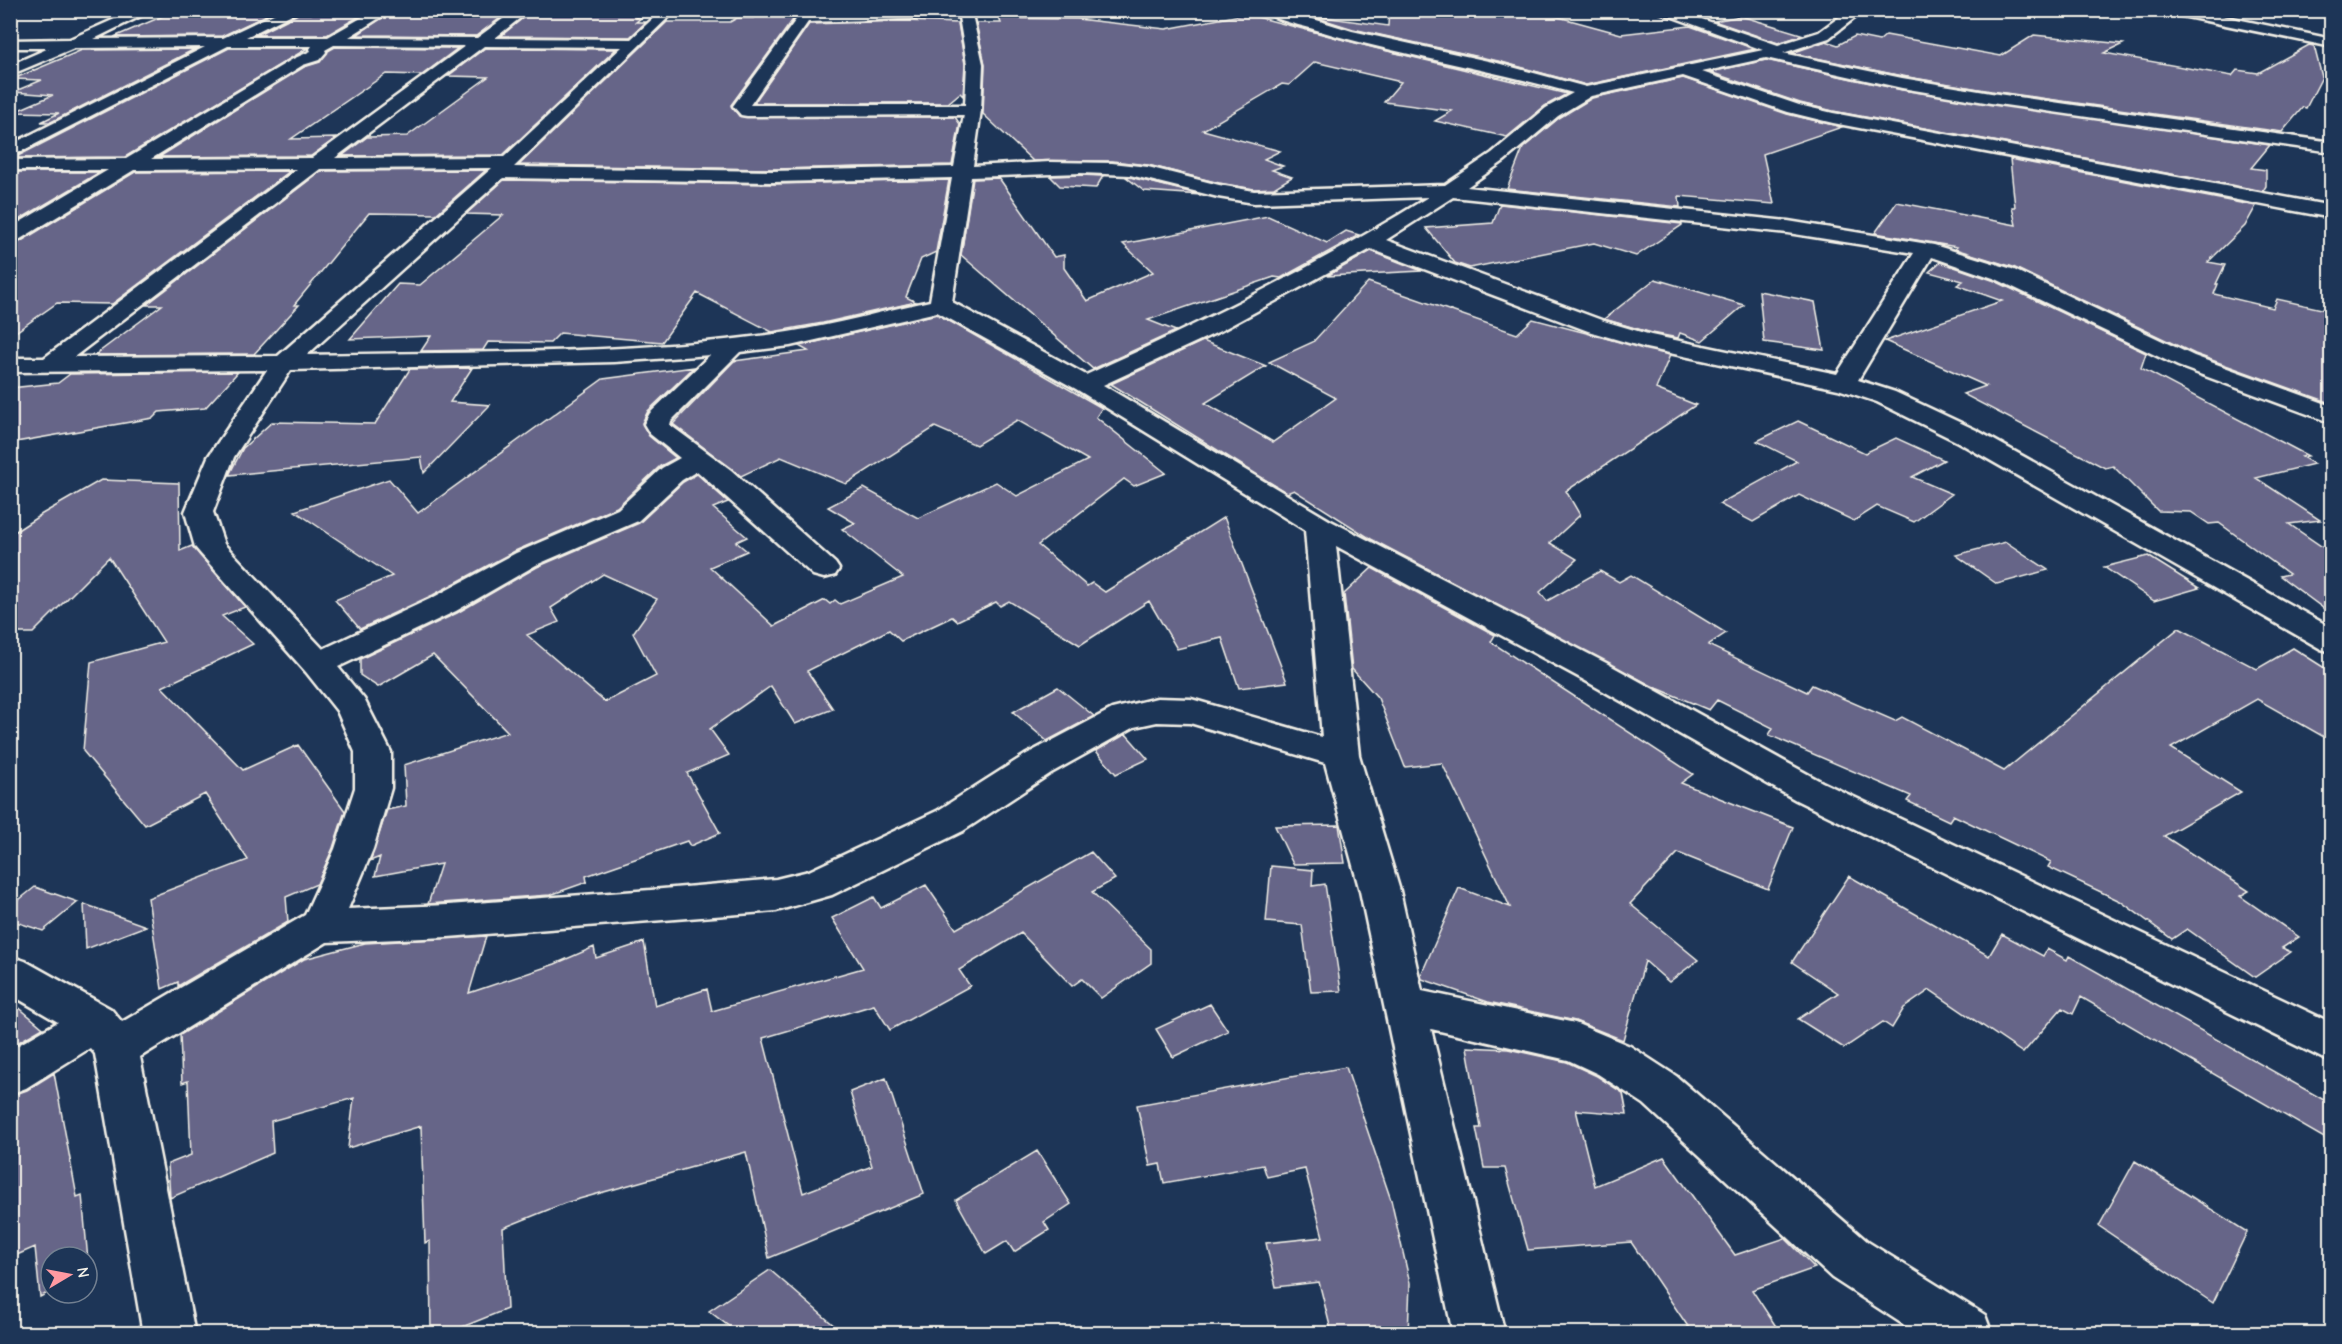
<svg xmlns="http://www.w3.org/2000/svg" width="2342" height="1344" viewBox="0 0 2342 1344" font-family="'Comic Neue',sans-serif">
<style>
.building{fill:#666588;stroke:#f4f1e8;stroke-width:1.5;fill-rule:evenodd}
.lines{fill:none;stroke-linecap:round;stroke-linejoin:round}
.minor-casing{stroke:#f4f1e8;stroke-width:5}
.minor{fill:#1d3557;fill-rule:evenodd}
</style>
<rect width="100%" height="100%" fill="#1d3557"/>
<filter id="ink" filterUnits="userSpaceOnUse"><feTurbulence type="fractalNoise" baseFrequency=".0167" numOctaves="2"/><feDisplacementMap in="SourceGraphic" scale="12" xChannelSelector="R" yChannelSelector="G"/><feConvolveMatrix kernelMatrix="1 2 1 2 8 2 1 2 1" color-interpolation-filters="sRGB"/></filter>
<g filter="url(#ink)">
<!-- building -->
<path class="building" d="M320 10H370L327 35H256L298 14H311Z
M394 10H511L476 36 357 35Z
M532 10 641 12 635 18H641L636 22H646L630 37 501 36Z
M761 10H800L731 105 739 116 955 117 960 124 952 165 774 169 519 165 667 22H730L737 18H754Z
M1389 10H1533L1621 34 1690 26 1755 49 1586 85 1498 61 1353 29 1309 15 1388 26Z
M170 13 269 14 222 36 114 37Z
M1246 14 1375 48 1567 94 1545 106 1507 137 1435 121 1452 111 1384 102 1401 82 1315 62 1289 85 1282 84 1203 130 1280 151 1264 159 1283 166 1272 170 1292 177 1274 188 1254 189 1219 183 1148 165 1112 161H1033L983 114 985 64 976 23H1001L999 18 1077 19 1166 29Z
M1741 16 1804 35 1778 43 1714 21Z
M904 21 958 23 965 64 963 96 960 93 948 103H754L809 24Z
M1886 35 2001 56 2034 35 2123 44 2104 53 2232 76 2237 70 2258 73 2309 45 2314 46 2322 77 2306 108 2303 107 2282 132 1991 91 1902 76 1792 53 1826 41 1838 45 1855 36 1879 41Z
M335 47 458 48 422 75 386 74 291 139 336 138 311 156 159 157 304 67 320 62 328 51Z
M229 48H308L125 157 14 158Z
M485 48 616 49 503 155 342 156 367 137 407 136 488 77 448 76Z
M195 49 51 122H41L59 113 14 112 53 95 13 92 42 80 13 79 82 50Z
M1766 60 1902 90 2270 145 2251 168 2266 170V186L2263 191 1833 111 1800 103 1710 72Z
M1683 78 1787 114 1842 127 1763 154 1774 204 1679 196 1680 207 1507 189 1523 148 1559 118 1592 98Z
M2010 159 2256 206 2245 226 2208 262 2225 265 2216 284H2218L2214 294 2273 308 2277 299 2331 311V403L2195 354 2013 267 1955 249 1957 247 1875 233 1897 202 2016 225 2012 207H2015Z
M486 170 436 214 369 213 294 305H299L254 354 95 355 162 305H146L321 171Z
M290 171 112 304 57 303 10 336V245L18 243 135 172Z
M10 172H100L10 225Z
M1081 175 1103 176 1096 188 1060 186 1050 176Z
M1126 177H1130L1201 195 1144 191Z
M999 178 1054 257 1064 255V268L1087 301 1153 272 1123 244 1268 216 1327 243 1346 231 1359 235 1281 278 1274 277 1148 320 1176 331 1093 369 961 255 973 179Z
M504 180 774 184 949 180 936 252 921 259 906 297 916 302 823 323 772 332 697 293 662 342 560 333 550 343 488 342 483 350 421 351 431 336 350 339 398 284 420 285 503 215 466 214Z
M1500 204 1682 224V225L1636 256 1594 243 1470 268 1455 263 1426 228 1493 223Z
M1371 251 1422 271 1327 276Z
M1940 262 1995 281 2146 353 2141 368 2308 456 2302 457 2314 464 2256 478 2320 520 2289 524 2331 553V614L2280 576 2289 574 2219 523 2209 524 2191 512 2158 511 2113 466 2105 468 1963 394 1986 386 1885 341 2002 301 1957 285 1963 281 1929 272Z
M1655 279 1744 305 1702 341 1680 333 1678 338 1652 333 1604 319Z
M1368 282 1517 334 1533 319 1670 355 1656 389 1696 405 1566 491 1580 515 1550 543 1577 559 1540 592 1547 601 1600 571 1619 582 1631 575 1726 633 1708 645 1807 692 1812 685 1895 721 1902 717 2004 771 2179 628 2257 669 2293 648 2331 672V741L2257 699 2171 748 2241 792 2164 836 2249 891 2240 896 2299 937 2282 948 2291 952 2255 977 2187 929 2172 939 2120 901 2048 867 2051 862 1953 815 1949 821 1907 801 1911 796 1769 735 1773 728 1717 700 1709 710 1652 686 1371 539 1294 490 1287 493 1111 384 1203 341 1266 366 1205 403 1273 442 1336 398 1269 362 1313 342Z
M1759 291 1815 302 1824 350 1764 342Z
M937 314 1102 408 1096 417 1166 473 1134 486 1124 479 1038 545 1087 586 1092 583 1105 592 1224 517 1287 682 1239 688 1222 638 1177 649 1149 601 1080 645 1009 601 1000 606 996 602 957 621 952 617 901 641 889 630 807 671 833 709 795 724 771 686 710 729 729 755 687 773 720 833 690 846 687 841 586 876 587 882 550 895 428 904 441 864 375 876 380 857 370 861 387 810 406 806 404 765 508 732 433 655 378 687 360 675V659L457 613 537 567 639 523 683 482 697 474 728 502 713 508 747 537 736 542 747 551 710 567 774 626 825 600 830 604 835 600 840 604 903 577 842 529 855 523 828 507 864 488 918 518 996 482 1017 496 1088 460 1017 420 976 445 935 427 846 484 781 457 741 476 673 424 734 361 808 351 799 346ZM603 574 657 599 633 633 656 676 605 702 527 635 559 622 551 608Z
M694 367 648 411 642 423 649 436 676 458 660 466 617 507 515 551 433 595 360 629 335 600 392 576 295 511 389 479 418 513 603 379Z
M472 368 450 402 490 405 424 473 421 457 229 475 243 448 272 422 375 424 410 369Z
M238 372 205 408 159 412 153 418 10 443V388L58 383 70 374Z
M1798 421 1865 453 1896 438 1944 460 1912 477 1952 494 1914 522 1877 506 1854 521 1799 495 1753 522 1719 504 1797 461 1757 441Z
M101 480 179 483 180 551 192 546 245 607 222 616 253 644 162 687 243 770 298 745 345 811 333 848 317 884 286 897 288 922 178 986V982L162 989 148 898 248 860 205 794 145 825 83 751 91 662 164 642 109 557 33 633H10V535L42 514Z
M2006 542 2048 570 1997 584 1956 555Z
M2148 556 2199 588 2154 601 2104 567Z
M1372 568 1495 635 1491 642 1693 774 1681 783 1793 827 1768 889 1678 853 1630 904 1698 960 1669 982 1645 961 1623 1040 1575 1021 1488 1002 1422 979 1421 975 1459 888 1510 907 1442 763 1405 767 1378 698 1352 669 1344 594Z
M1058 687 1094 716 1047 741 1013 712Z
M1126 734 1148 759 1116 774 1096 751Z
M1339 825 1345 863 1293 864 1275 826Z
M1091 852 1115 879 1092 892 1151 949V963L1101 998 1082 979 1072 986 1021 933 959 970 970 986 890 1030 874 1005 763 1038 803 1193 872 1166 850 1092 886 1078 924 1194 769 1258 746 1152 565 1203 503 1228 507 1309 445 1334H431L430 1241 425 1243 421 1126 348 1148 354 1098 271 1121 273 1153 170 1198 168 1164 191 1155 188 1081 182 1083 180 1035 304 959 365 943 486 936 469 993 555 964 594 947 596 958 644 942 655 1006 707 989 712 1011 863 968 832 918 874 897 881 908 926 885 956 929Z
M1271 866 1313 870 1312 886 1325 884 1341 991 1311 992 1302 925 1266 922Z
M1849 876 1989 956 2002 934 2043 956 2047 949 2067 960 2069 956 2331 1104V1142L2081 997 2073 1014 2062 1008 2023 1053 1930 990 1904 1008 1892 1028 1883 1022 1844 1048 1798 1019 1838 993 1792 962Z
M35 887 78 902 43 931 10 920V907Z
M84 904 146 926 86 949Z
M10 1000 43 1028 10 1047Z
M1210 1004 1228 1031 1173 1057 1156 1029Z
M1467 1047 1508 1049 1567 1062 1597 1076 1623 1093 1627 1114 1576 1110 1595 1186 1664 1157 1735 1255 1785 1238 1815 1268 1752 1290 1781 1334H1693L1631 1242 1528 1250 1505 1168H1484L1476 1128H1481Z
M1346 1067 1391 1200 1410 1283 1408 1334H1332L1319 1282 1276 1287 1266 1243 1323 1237 1305 1169 1267 1177 1263 1165 1164 1183 1160 1164 1150 1166 1137 1105Z
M54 1073 77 1197 82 1195 89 1271 87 1272V1257H51V1291L40 1297 35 1247 10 1258V1096L27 1090Z
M1037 1151 1071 1204 1044 1222 1049 1230 1014 1252 1007 1241 986 1254 956 1200Z
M2135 1161 2247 1232 2213 1303 2099 1226Z
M770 1270 844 1334H739L709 1311Z"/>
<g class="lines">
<defs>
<path id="minor" d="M135 10H153L94 39 223 38 282 10H300L246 37H328L375 10H392L349 37 477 38 515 10H530L495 38 631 39 662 10H676L514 167 774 171 954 167 964 115 747 116 741 115 733 106 803 10H816L814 14 971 10 983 64 981 110 973 166 1050 162 1112 163 1148 167 1219 185 1254 191 1445 185 1492 153 1546 108 1573 93C1486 68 1396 55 1310 28 1296 24 1274 20 1264 10H1284L1352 31 1497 63 1586 87 1763 50 1654 10H1675L1778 45 1819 32 1849 10H1865L1829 38 1783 53 1902 78 1991 93 2332 142V152L1991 103 1902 88 1766 58 1702 72 1799 105 1833 113 2332 206V218L1833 123 1788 112 1683 76 1591 96 1558 116 1504 161 1467 187 1788 221 1934 245 2012 269 2194 356 2332 406V423L2178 366 1996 279 1932 257 1858 380 1895 392 1976 430 2332 628V652L2321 649 1958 442 1877 402 1838 389 1646 348 1588 331 1371 249 1220 331 1103 385 1329 520 1608 664 1822 782 2332 1023V1063L1796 800 1584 680 1336 546 1359 755 1400 891 1422 991 1575 1023 1630 1046 1676 1076 1868 1242 1985 1315 1992 1334H1918L1832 1278 1644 1104 1598 1074 1568 1060 1431 1029 1505 1334H1453L1360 891 1325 763 1190 723 1157 722 1134 727 1051 773 963 831 832 895 776 911 448 937 327 942 140 1057 195 1334H143L95 1054 90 1048 26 1088 10 1094V1050L58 1022 10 994V956L25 961 111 1009 122 1022 305 915 335 849 355 788V752L337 711 306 672 200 553 195 547 185 512 208 457 267 370 10 372V358H44L297 169 134 170 17 241 10 243V228L108 170H10V160L126 159 293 59 311 51 310 49 312 46H228L10 157V145L205 47 74 48 10 75V65L49 48H10V40L70 39ZM959 17 967 64 965 105H750L808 22ZM334 45 465 46 312 158 151 159 303 65 319 60 326 52 325 50ZM484 46 622 47 504 157 335 158ZM492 168 278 356 74 357 320 169ZM1081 173 1130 175 1218 197 1254 203 1428 197C1319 265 1203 322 1086 375L952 302 971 177ZM503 178 774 182 952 178 930 301C883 311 835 325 788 332 629 356 466 351 307 355ZM1453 197 1788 233 1914 253 1837 374 1651 335 1604 321 1386 240ZM937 312 1076 389 1305 530 1322 737 1191 699 1157 698 1112 709 1025 755 937 811 809 871 776 879 651 890 448 905 348 909 373 849 391 788V752L364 699 338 667 456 611 536 565 638 521 682 480 697 471 813 575 824 578 835 575 839 569 835 563 731 470 670 425 671 421 740 352 790 346ZM710 355 650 413 644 424 650 434 680 458 662 468 618 509 516 553 434 597 323 649 224 544 213 512 234 457 291 370 614 362Z
M2166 10H2194L2332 39V47L2172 14Z"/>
</defs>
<!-- minor casing -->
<use href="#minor" class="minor-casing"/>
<!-- minor -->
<use href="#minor" class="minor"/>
</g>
</g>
<!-- margin -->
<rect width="2342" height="1344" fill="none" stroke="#1d3557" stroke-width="36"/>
<rect x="18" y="18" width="2306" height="1308" fill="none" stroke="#f4f1e8" stroke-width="2" filter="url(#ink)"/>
<!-- north arrow -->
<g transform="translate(69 1275) rotate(80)"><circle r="28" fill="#1d3557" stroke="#738091" stroke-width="1.5"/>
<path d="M0-4.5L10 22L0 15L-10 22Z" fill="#ff9aa2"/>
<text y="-9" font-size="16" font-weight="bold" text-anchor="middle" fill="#f4f1e8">N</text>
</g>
</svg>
